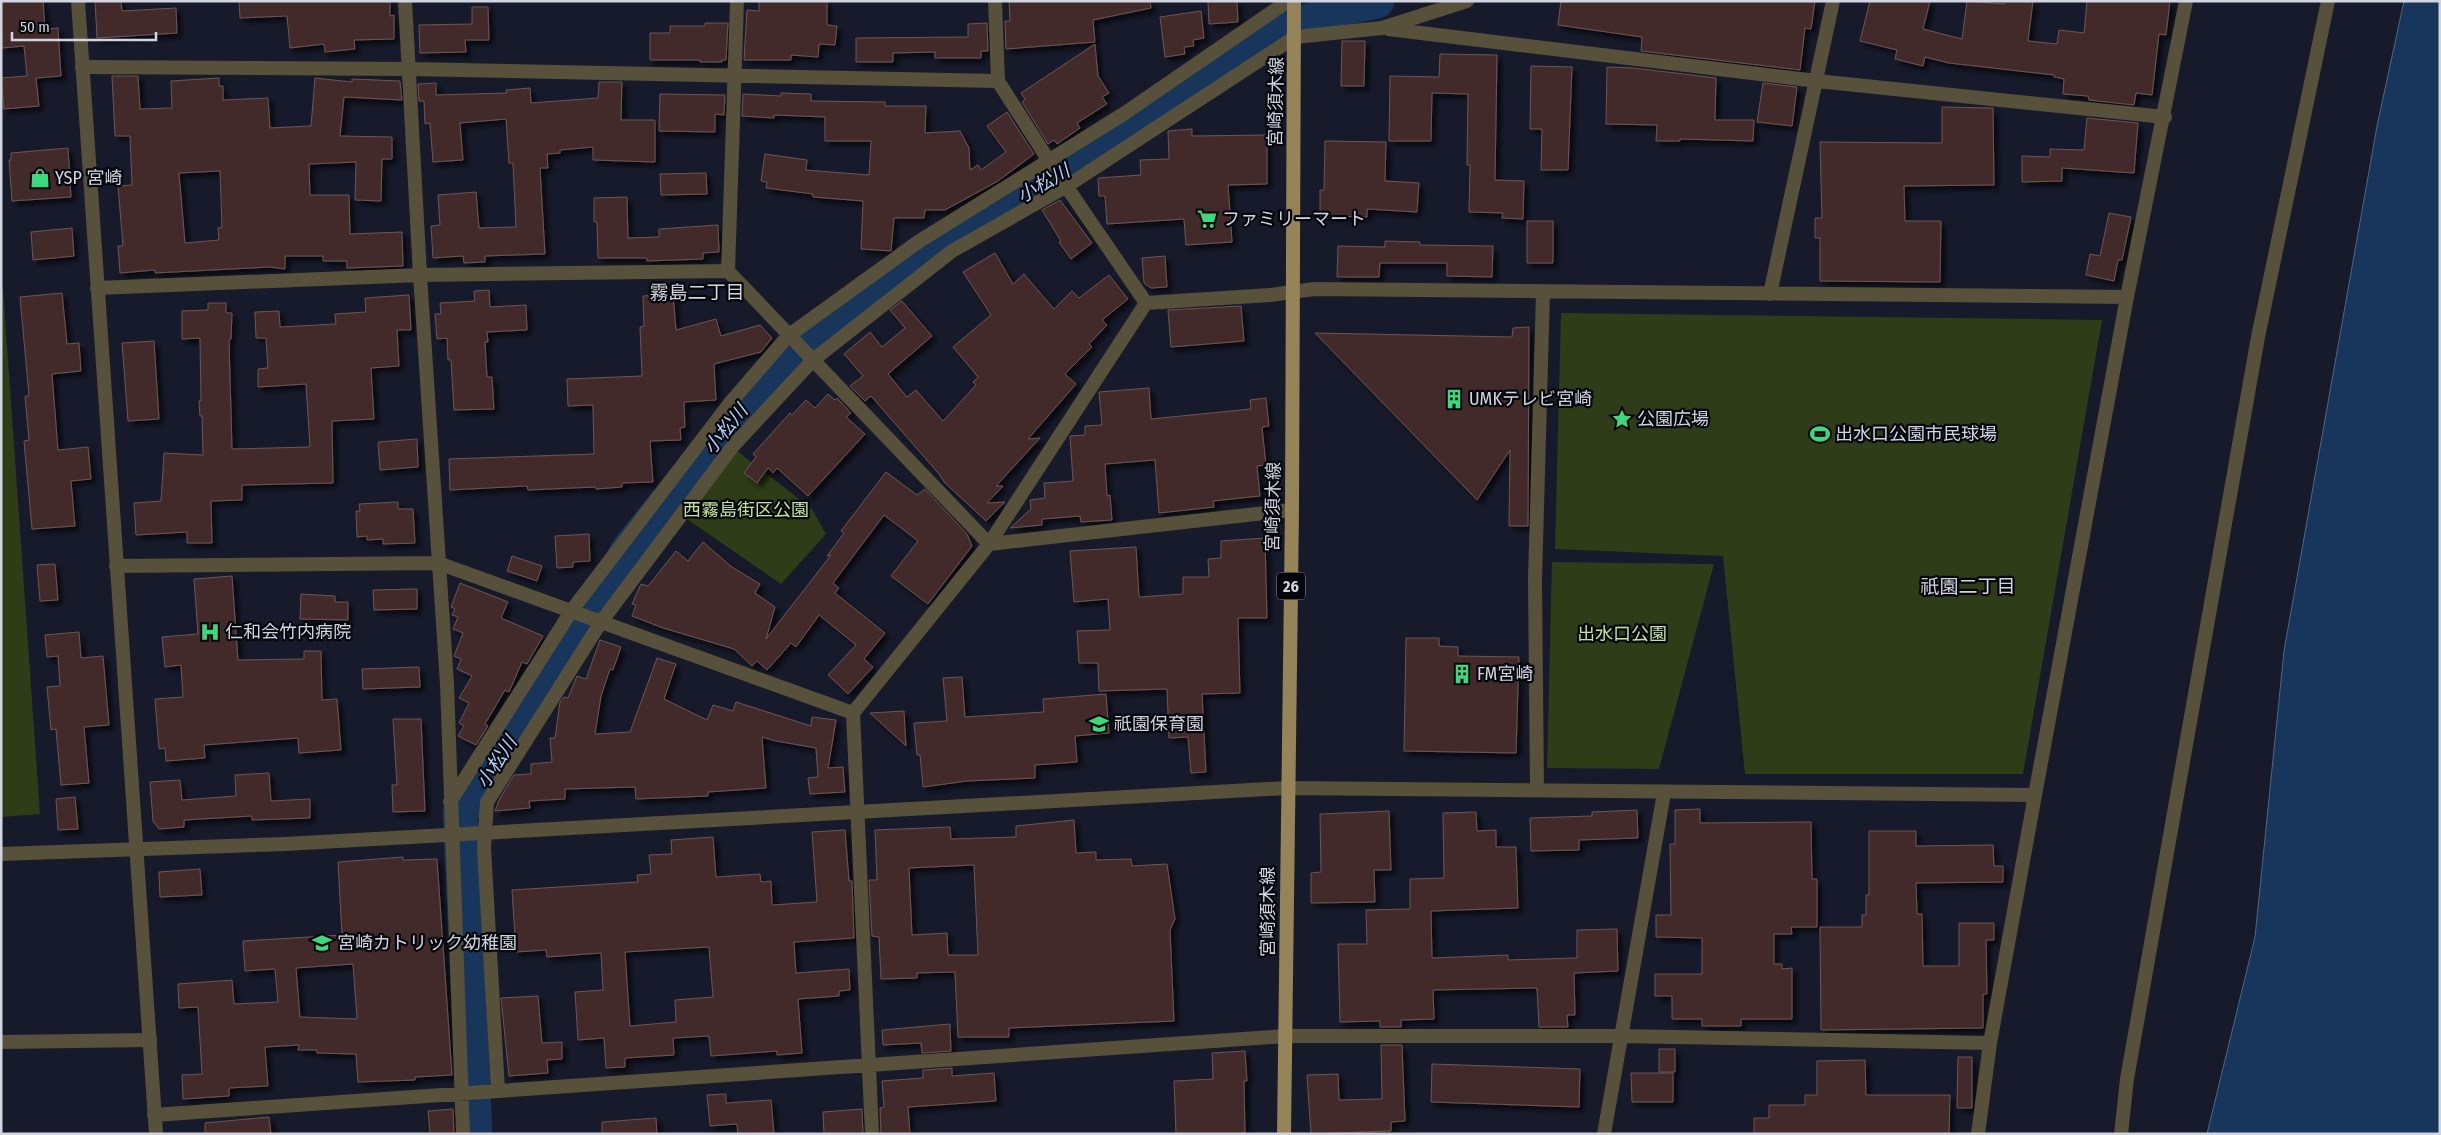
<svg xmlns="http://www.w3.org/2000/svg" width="2441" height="1135" viewBox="0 0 2441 1135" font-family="'Fira Sans Condensed','Noto Sans JP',sans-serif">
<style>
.green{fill:#2e3c17}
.water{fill:#18365c;stroke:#506684}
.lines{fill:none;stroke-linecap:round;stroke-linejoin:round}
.river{stroke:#18365c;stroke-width:35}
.building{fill:#422c2b;stroke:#6d5553;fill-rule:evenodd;filter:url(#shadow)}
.minor{stroke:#57503b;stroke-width:14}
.tertiary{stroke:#57503b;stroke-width:14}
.primary{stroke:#948458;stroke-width:14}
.labels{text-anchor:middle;stroke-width:4.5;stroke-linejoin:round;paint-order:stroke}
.shield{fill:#05060c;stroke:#9497a0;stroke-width:1}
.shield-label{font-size:16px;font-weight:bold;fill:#d2d5e0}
.street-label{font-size:18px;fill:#d2d5e0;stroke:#05060c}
.poi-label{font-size:18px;fill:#d2d5e0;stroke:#05060c;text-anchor:start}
.park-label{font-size:18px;fill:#c4e396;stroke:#05060c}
.water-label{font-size:19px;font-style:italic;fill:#b2d0f7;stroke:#05060c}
.neighbourhood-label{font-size:19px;fill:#d2d5e0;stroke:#05060c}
</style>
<defs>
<filter id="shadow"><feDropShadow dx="4.5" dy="4.5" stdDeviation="2.5" flood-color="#0009"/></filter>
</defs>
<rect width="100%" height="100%" fill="#171a2a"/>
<!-- green -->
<path class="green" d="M3 289 40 814 1 817V290Z
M1561 313 2102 320 2023 774H1745L1723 556 1555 549Z
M736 450 812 509 826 534 781 584 684 517Z
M1552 562 1714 564 1659 769 1547 768Z"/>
<!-- water -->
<path class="water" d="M2404 1H2440V1134H2207L2255 937 2284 651 2377 126Z"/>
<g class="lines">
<!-- river -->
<path class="river" d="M475 1134 460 813 492 772 556 665 599 603 628 550 764 381 827 326 928 248 1069 168 1266 36 1348 7 1377 1"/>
</g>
<!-- building -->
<path class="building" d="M1 1H43L45 29 58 28 61 76 36 78 39 106 4 109 1 78 27 76 24 46 2 48Z
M95 1H121L122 11 176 8 177 33 97 38Z
M239 1H390V16L394 15V39L354 40 355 49 325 52 324 44 290 48 287 16 240 18Z
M759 1H827V25L837 26 835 45 819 44 818 57 791 55V60H744L747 10 759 11Z
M1009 1H1150L1151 8 1093 20 1095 42 1006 49 1005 21H1010Z
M1208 1H1237L1238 22 1209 24Z
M1561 1H1815L1811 29 1805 28 1800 70 1641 51 1642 37 1558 25Z
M1870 1H1930L1923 29 1962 39 1967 1 2004 4 2005 1H2033L2028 41 2057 44 2059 30 2084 33 2087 1H2170L2166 35 2159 34 2152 95 2136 93 2134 105 2089 100 2088 96 2063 94 2064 79 2054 77V75L1949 63 1925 57 1923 66 1895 59 1897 50 1860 41Z
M472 7H488L489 40H465L466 52 420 53 419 25 472 24Z
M1201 11 1204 38 1193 40 1194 46 1184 47 1185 54 1165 57 1160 17Z
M705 23H728L726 60H722V62H700V60H650V33H670V26H705Z
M987 23 988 51H981V58H935V52L893 53V62H856V38L968 37V24Z
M1342 41H1365L1364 86H1341Z
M1095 44 1098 76 1109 93 1102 97 1107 104 1077 123 1080 128 1057 144 1054 140 1048 144 1022 102 1025 99 1021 93Z
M1440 54 1497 55 1495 180 1524 181 1523 219 1502 218 1503 213 1469 212 1470 165H1467L1468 94 1432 93 1431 141H1389L1390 76 1439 77Z
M1531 66 1572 67 1568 170H1541L1542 129H1530Z
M1607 67 1634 68 1716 78 1715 120H1754L1753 141 1680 139V141H1656L1657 125 1606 124Z
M112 76H138L140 109 172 108 171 81 219 78V86H223V100L268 98 270 128 311 126 315 78 352 82V79L400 81 402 100 344 97 340 136 392 137V159H382L381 201 355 200 356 162 309 164 310 195H349L350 234 402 232 403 266 347 268V261H323V256H285V269L270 267 155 273V270L120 273 118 246H123L118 186 132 185 130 136H115ZM220 171 222 227 218 228 219 240 185 243 179 173Z
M599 82H622L621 120H655V162L593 160V147L560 150V153L547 154 548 168H540L545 254 485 256V262L464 263 463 256 433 258 431 226 440 225 438 195 476 192 479 228 516 227 513 163H509L506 119 460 123 463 160 433 162 430 123 425 124 424 101H419L418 84 436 83V95L507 93 506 90 530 88 531 103 598 98Z
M1763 83 1797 87 1792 126 1757 122Z
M781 93 811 94V101L885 102V106H926L925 133 960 131 969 148 970 170 978 165 981 170 1006 152 987 126 1007 112 1034 154 998 181 945 210H925L924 218H894L891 251 861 249 863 201 813 197V194L766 188 767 182 761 181 765 154 807 160 806 170 869 175 871 141H825V117L774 115V118L742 116 743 94 781 96Z
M660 94 725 95 724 115 715 114V132L659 131Z
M1942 107 1993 108 1994 185 1904 186 1905 221H1941L1940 282 1820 281V238H1815V218H1822L1820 142 1942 143Z
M2087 118 2138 123 2134 173 2062 168V181L2022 182V156L2050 157V149L2084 150Z
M1192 129V136L1267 135V184L1228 185 1232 242 1186 245 1184 219 1107 224 1105 196H1099L1098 178 1141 175 1140 160 1169 159 1168 131Z
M1325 141 1386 142 1385 181 1419 183 1417 212 1367 209V217L1320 216V190H1324Z
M68 148 71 197 12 201 9 160H11V153Z
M706 173 707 194 661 195 660 174Z
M627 197 628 238 659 237V229L718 225 719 252 703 253V259L647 261V258H598L597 222H594V198Z
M1060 200 1092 243 1071 259 1059 242 1061 241 1042 210Z
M2109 213 2131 217 2122 260H2118L2114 281 2086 275 2090 254 2100 256Z
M1527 221H1553V263H1527Z
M72 228 74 256 33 260 31 232Z
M1385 241 1420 242V245L1493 246 1492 277 1447 276V263H1380L1379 277H1337L1338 246 1385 247Z
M995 253 1013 284 1024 274 1054 309 1072 291 1079 298 1109 275 1128 299 1102 320 1107 325 1089 344 1092 347 1065 374 1076 384 1028 439 1040 438 996 486H1003L987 503 1005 502 986 521 945 483 939 474 871 396 865 401 850 386 863 376 844 354 870 332 882 347 905 328 890 310 902 301 932 336 888 374 907 397 916 390 943 421 976 385 973 382 978 377 953 347 991 315 963 272Z
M1165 256 1167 287 1151 288 1144 283 1142 258Z
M489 290 490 307 526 305 527 330 487 332 488 342H485L487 377H492L494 409 454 410 451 360H448L447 338 437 339 435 314H441L440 303 475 301 474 291Z
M62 293 67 344 79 343 81 371 52 374 58 450 88 447 91 479 71 481 75 526 32 529 24 441 29 440 25 396H29L20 297Z
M673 294 676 330 716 319 721 336 760 325 772 338 761 352 714 364 716 400 684 402 685 427 680 428 681 440 650 441 653 482 622 483V487L596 489 595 487 528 490 527 486 450 490 449 459 594 454 593 405 568 406 567 379 642 376 640 327 644 326 643 296Z
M409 295 411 330H397L399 366 371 368 374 419 332 421 333 483 242 485V500L211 501 212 543H187V532L136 535 134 503 161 501 164 453 203 455 202 416H200L199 401H201L200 338 182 339V311L208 310V303H226V313H232L231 339 229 340 232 449 310 447 306 384 258 387V369L268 368 266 338H256L255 312 279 311 280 327 336 324 335 314 366 312 365 298Z
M1241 306 1244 341 1171 347 1168 310Z
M1529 327 1528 526H1509L1510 450 1477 500 1315 333 1512 337 1513 328Z
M154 341 159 419 128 421 122 343Z
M1149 388 1151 419 1251 409 1250 400 1266 398 1269 426 1262 427 1266 465 1257 466 1260 496 1213 501 1214 507 1159 513 1155 460 1105 464 1107 496 1110 495 1112 520 1081 522 1080 516 1042 519V525L1010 528 1031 509 1030 500 1045 498 1044 483 1073 481 1070 436 1085 435V426L1102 425 1099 392Z
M828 394 835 400 837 398 851 413 846 417 865 434 808 496 777 468 773 473 768 468 757 483 744 473 756 457 753 454 790 413 792 415 806 400 815 408Z
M417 439 418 467 380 470 378 442Z
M886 472 917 495 925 489 967 534 972 546 928 604 891 576 918 541 884 515 833 583 839 588 835 593 885 633 864 659 873 667 848 694 828 675 856 645 819 615 796 647 791 643 767 670 757 661 752 666 734 649 663 628 632 616 636 605 632 604 641 584 648 586 676 551 688 561 703 542 732 567 760 584 755 593 775 607 766 639 831 555 827 556 844 533 841 531Z
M398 502V509H413L415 543 383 544V539L367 540V536L357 537 356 511H360L359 504Z
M589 534 590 561 573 562V567L557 568 555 536Z
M1265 538 1267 618H1238L1240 693 1202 694 1206 772 1191 773 1188 737 1169 738 1167 689 1099 691 1098 663H1079L1077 631 1110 630 1108 599 1074 602 1070 551 1136 547 1139 597 1183 594V577H1209L1208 559 1221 558V541Z
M512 556 542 566 537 581 507 571Z
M55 564 58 600 40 601 37 565Z
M232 576 238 660 304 659V651H321L322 700 337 699 341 750 299 753 298 738 204 745 205 758 166 761 165 748 159 749 155 699 183 697 181 665 165 667 162 637 198 634 194 579Z
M460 583 508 602 501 618 543 636 527 664 522 662 509 692 505 690 485 724 488 726 476 745 458 736 464 726 459 723 469 703 459 698 472 676 457 669 461 659 454 656 463 633 453 629 458 617 452 615 455 609 451 607Z
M417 589V609L374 610 373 590Z
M301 594 335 596V602H348V620L300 619Z
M79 632 81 658 103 656 109 725 84 727 89 783 61 785 56 729 51 730 47 687 60 686 58 656 47 657 45 635Z
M1406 638H1439V646L1458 647V656L1519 657 1516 753 1404 751Z
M600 640 621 647 613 670 610 669 601 696 595 734 630 732 657 658 676 664 664 699 707 720 713 705 733 711 736 702 811 726 812 717 836 720 828 768 843 767 845 792 810 794 808 778 818 777 816 748 776 741 762 737 766 788 708 792V796L636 799 635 787 565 789V799L529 801 530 808 495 811 500 798 514 775 531 774V764L552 762 550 738H555L560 702 564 697 568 698 577 676 586 679Z
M419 667 420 687 363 689 362 669Z
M962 677 965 717 1044 712 1043 699 1106 694 1109 733 1075 736 1077 762 1035 765V778L967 781 923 787 920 755H917L914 723 947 721 943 678Z
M904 711 906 746 870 713Z
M393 719H421L425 811 393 812 392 785H397Z
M269 773 271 801 310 799V818L252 820V816L184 820V827L159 829 153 821 150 782 180 780 182 800 236 796 235 775Z
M75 797 78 829 58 830 56 799Z
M1700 809V823L1811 822 1812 879H1817V927H1791L1792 934H1774V964H1782V969L1792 968V1019H1741V1026H1702V1019H1672V996H1655V974H1702V938L1656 937V915H1671L1670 844H1675V810Z
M1637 810 1638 838 1579 840V850L1531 851 1530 818 1592 816V812Z
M1389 811 1391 870H1374L1375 902 1311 903V873L1321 872 1320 814Z
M1476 812 1477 831 1496 830V847H1516L1518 908 1431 911 1432 958 1508 955V960L1577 958V930L1617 929 1618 971 1574 973 1575 1015H1567L1568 1027H1539L1537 988H1535L1433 990 1434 1019 1401 1020V1027H1380V1021L1340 1022 1338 944H1367L1366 910 1410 909V879L1444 878 1443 813Z
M1074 820 1076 853 1096 852V860L1131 859 1132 866 1167 864 1175 919 1170 930 1174 1021 1009 1028V1037H958L955 972 917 973V978L881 979 879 937 872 936 869 880H877L875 830 950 827 951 839 1016 837V826ZM974 865 978 955H948L947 933 912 935 909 868Z
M845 830 849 881H852L854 938 794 942 796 973 849 969 850 990 839 991V996L798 999 802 1053 777 1055V1051L711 1056 709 1036 673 1038 674 1055 625 1058V1067L606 1068 604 1038 578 1040 575 992 603 990 601 953 547 957 546 950 516 952 512 890 638 882 637 875 651 874 649 855 672 854 671 840 713 837 716 877 760 874 761 882 771 881 772 905 817 902 812 832ZM709 947 713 997 675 1000 676 1022 630 1026 625 952Z
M1869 831H1916V846L1993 845 1994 866H2003V882L1916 883 1917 914H1922L1923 966H1959V923H1994V940H1986L1987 994H1983V1028L1821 1030 1820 927H1862V915H1866V895H1869Z
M403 857V860L437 859 452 1075 415 1077V1080L358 1082 356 1054 317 1053V1050H298L299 1045 265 1047 268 1086 229 1088V1096L183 1099 182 1075 202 1074 198 1007 179 1008 178 984 232 980 234 1004 278 1002 275 969 245 971 243 941 342 935 338 862ZM353 964 357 1019 300 1017 296 968Z
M200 869 202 895 160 897 159 872Z
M538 996 542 1043 562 1042V1059L547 1060 548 1073 509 1076 501 998Z
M950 1024 951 1051 922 1053 921 1043 883 1045 882 1030Z
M1381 1045H1402L1405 1121 1391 1122V1131L1311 1134 1307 1075 1338 1074 1339 1100 1382 1099Z
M1659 1049H1675V1072H1659Z
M1245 1051 1247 1081H1244L1245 1134H1176L1174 1081 1213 1079 1212 1053Z
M1958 1057H1972V1108H1957Z
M1865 1060 1866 1095H1950L1949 1134H1754V1118H1769V1105H1805V1095H1817V1061Z
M1432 1064 1580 1069 1579 1107 1431 1102Z
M952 1068V1076L994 1073 996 1101 908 1107 910 1134H881L880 1108 884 1107 882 1081 923 1078V1070Z
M1631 1073H1673V1102H1632Z
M726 1094V1103L771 1100 774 1133 738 1134 737 1124 710 1126 707 1095Z
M453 1109 454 1134H430L428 1111Z
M862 1109 863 1134H824L823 1112Z
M269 1117 271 1134H205V1123Z
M656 1118 657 1134H602V1122Z"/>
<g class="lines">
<!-- minor -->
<path class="minor" d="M405 1 420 275 447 684 463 1134
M737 1 728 271 989 544
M995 1 998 81 1049 161 1146 303
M1388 29 1817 81 2165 117
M82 67 409 69 998 81
M97 288 420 275 728 271
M1770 294 1833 1
M1146 303 1270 295 1314 289 2127 297
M989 544 1292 510
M116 566 438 563 853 713
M1537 789 1535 580 1543 292
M450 802 572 610 730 403 788 336 918 242 1125 113 1288 1
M1 1042 150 1040
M498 1091 484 848 487 802 601 622 733 446 813 360 952 251 1067 186 1295 37 1382 28 1467 1
M154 1115 1286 1036H1620L1990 1043
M872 1134 853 713 989 544 1146 303
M1604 1134 1664 793
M1978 1134 1990 1043 2035 795 2127 297 2186 1
M2121 1134 2127 1079 2258 337 2328 1"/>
<!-- tertiary -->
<path class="tertiary" d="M78 1 156 1134
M1 854 285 844 1287 788 2035 795"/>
<!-- primary -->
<path class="primary" d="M1284 1134 1292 510 1294 1"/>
</g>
<!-- icons -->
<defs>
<symbol id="shop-bare" viewBox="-9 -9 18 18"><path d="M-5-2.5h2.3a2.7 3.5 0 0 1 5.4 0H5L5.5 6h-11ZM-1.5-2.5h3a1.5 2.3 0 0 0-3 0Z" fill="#3dd77e" stroke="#05060c" stroke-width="2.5" paint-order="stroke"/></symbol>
<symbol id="supermarket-bare" viewBox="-9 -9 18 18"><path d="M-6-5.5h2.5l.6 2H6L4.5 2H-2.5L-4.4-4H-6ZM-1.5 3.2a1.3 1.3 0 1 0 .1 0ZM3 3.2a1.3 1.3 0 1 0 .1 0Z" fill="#3dd77e" stroke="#05060c" stroke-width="2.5" paint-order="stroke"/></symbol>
<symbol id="building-bare" viewBox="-9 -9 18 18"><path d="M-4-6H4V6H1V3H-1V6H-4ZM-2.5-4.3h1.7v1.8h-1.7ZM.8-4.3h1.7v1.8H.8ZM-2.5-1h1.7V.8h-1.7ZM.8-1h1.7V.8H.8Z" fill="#3dd77e" stroke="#05060c" stroke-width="2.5" paint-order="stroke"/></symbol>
<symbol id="sight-bare" viewBox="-9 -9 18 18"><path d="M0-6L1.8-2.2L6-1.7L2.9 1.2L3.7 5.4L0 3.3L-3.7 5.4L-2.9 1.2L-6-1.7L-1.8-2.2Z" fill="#3dd77e" stroke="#05060c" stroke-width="2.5" paint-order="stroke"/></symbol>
<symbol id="stadium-bare" viewBox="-9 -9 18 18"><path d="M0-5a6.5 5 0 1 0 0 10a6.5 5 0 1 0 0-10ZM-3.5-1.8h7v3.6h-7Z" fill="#3dd77e" stroke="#05060c" stroke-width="2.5" paint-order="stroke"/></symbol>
<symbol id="hospital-bare" viewBox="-9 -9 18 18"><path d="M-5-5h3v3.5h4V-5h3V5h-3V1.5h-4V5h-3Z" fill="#3dd77e" stroke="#05060c" stroke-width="2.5" paint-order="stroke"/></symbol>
<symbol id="school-bare" viewBox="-9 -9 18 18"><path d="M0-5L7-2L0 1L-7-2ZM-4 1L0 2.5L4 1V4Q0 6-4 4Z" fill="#3dd77e" stroke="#05060c" stroke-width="2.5" paint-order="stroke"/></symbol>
</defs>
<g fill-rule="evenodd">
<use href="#shop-bare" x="26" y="164" width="28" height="28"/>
<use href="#supermarket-bare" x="1193" y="205" width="28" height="28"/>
<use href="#building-bare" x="1440" y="385" width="28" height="28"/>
<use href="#sight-bare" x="1608" y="405" width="28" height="28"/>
<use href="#stadium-bare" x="1806" y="420" width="28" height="28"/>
<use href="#hospital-bare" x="196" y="618" width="28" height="28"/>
<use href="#building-bare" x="1448" y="660" width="28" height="28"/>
<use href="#school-bare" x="1085" y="710" width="28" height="28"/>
<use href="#school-bare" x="308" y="929" width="28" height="28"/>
</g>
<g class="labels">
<!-- shield labels -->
<rect class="shield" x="1277" y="572.5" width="28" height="27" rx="4"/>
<g class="shield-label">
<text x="1291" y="592">26</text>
</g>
<!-- street labels -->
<g class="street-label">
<text transform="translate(1276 102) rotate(-89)" y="6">宮崎須木線</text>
<text transform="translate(1273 507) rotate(-89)" y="6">宮崎須木線</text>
<text transform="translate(1268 912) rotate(-90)" y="6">宮崎須木線</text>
</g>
<!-- poi labels -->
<g class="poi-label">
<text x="55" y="184">YSP 宮崎</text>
<text x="1222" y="225">ファミリーマート</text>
<text x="1469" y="405">UMKテレビ宮崎</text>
<text x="1637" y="425">公園広場</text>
<text x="1835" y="440">出水口公園市民球場</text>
<text x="225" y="638">仁和会竹内病院</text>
<text x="1477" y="680">FM宮崎</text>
<text x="1114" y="730">祇園保育園</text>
<text x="337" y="949">宮崎カトリック幼稚園</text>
</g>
<!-- park labels -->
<g class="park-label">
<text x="746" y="516">西霧島街区公園</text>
<text x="1622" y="640">出水口公園</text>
</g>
<!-- water labels -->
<g class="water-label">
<text transform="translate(1043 183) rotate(-30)" y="7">小松川</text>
<text transform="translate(725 429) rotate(-51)" y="7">小松川</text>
<text transform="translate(496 762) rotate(-57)" y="7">小松川</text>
</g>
<!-- neighbourhood labels -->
<g class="neighbourhood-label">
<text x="697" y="299">霧島二丁目</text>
<text x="1968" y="593">祇園二丁目</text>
</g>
</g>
<!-- border -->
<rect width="2441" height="1135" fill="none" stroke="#d2d5e0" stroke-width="5"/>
<!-- scale -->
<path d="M12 32v8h144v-8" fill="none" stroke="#d2d5e0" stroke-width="2.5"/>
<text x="20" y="32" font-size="15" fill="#d2d5e0" stroke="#05060c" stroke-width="4" paint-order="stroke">50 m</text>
</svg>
